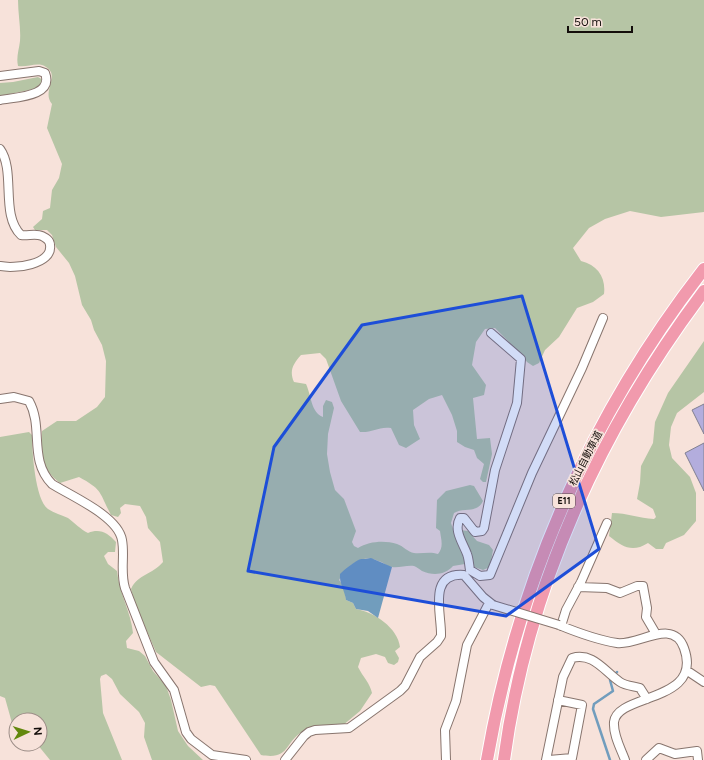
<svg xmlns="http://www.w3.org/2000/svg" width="704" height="760" viewBox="0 0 704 760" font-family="Figtree,'Noto Sans JP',sans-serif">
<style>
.green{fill:#b6c5a5}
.water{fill:#719dbd}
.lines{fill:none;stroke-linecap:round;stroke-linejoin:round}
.stream{stroke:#719dbd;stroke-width:2.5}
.building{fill:#b3addd;stroke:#818091}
.minor-casing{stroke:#88756e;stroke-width:10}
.highway-casing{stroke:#fff;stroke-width:14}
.minor{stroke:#fff;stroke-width:8}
.highway{stroke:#f19aad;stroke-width:12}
.minor-bridge-casing{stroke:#88756e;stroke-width:10;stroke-linecap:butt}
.minor-bridge{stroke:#fff;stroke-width:8}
.marked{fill:#1d4ed8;fill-opacity:0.2;stroke:#1d4ed8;stroke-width:3;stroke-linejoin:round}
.labels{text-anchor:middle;stroke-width:3.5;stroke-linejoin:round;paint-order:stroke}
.shield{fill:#f7e2da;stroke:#574d48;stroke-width:1}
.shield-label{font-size:9px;font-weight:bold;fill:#130d0a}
.street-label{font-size:10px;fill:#130d0a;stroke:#f7e2da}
</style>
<rect width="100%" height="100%" fill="#f7e2da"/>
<!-- green -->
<path class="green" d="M18 0H704V212L661 217 630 211 605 219 589 228 573 248 581 261C598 265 606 278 604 294L593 302 577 308 559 337 545 350 539 363 533 366 527 362 522 355 495 328 485 329 476 342 472 365 486 385 484 395 473 398 477 439 490 438 492 454 486 482H483L480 479 484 464 477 458 474 450 465 447 457 442V431L452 415 442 395 429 399 413 410 414 425 420 439 406 448 399 445 391 428C379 426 372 433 360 432L341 401 326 359 320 353 301 355C293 364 289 371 294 382L306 384C311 394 311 413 323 417V406L326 400 332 402 334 408 328 434 327 454 330 472 335 490 344 499 356 531 352 542 354 546 358 548C369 541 385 540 397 544 403 546 408 552 414 553 422 554 430 551 438 554 444 547 441 539 440 531L436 528 437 500 446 491 470 485 474 486 483 501C477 514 464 507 454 513L451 523 453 529 468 531 477 541 489 545 493 550 490 567 483 570 465 564 453 566C445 575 433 576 422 571 419 569 417 567 414 566 407 565 399 568 392 567 388 567 383 562 378 561 361 553 348 566 339 580L345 588 346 600 353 603 356 609C374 612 398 628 400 647L395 651 399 658 398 662 394 665 388 663 385 657 376 654 361 658 358 667C363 677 370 683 372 693L360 711 342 726C328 725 314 724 302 732 284 743 290 760 261 755L215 686 210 685 201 687 156 652 135 604 131 589C138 574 152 575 163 562L160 542 148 528 146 517 140 506 125 504 120 508 121 513 118 517 111 515C99 492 103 490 79 477L60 483C40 468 42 454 42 431L57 421H76L97 407 105 397 106 361 102 345 94 330 91 320 82 305 75 276 69 263 56 247 52 235 47 230H35L33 227 42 219 43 211 50 208 52 190 59 178 62 164 47 128 52 104C41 91 61 76 46 67 38 61 27 68 18 66 16 57 19 50 20 41 21 28 18 14 18 0Z
M38 77 43 80 42 83 34 89 0 96V83L13 82Z
M704 341V392L677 413 671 427 669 445 672 458 690 477 696 493V521L684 535 666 543 663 549H656L648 543C632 553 623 547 609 536L612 513C627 513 639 518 654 519L656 517 653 509 637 499 640 483 641 466 653 443 655 422 668 393Z
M29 432 32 435C32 450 35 500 48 509 54 513 62 515 68 518 75 523 80 529 88 533 100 528 108 533 116 542L115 552H108L104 556 108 564 117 571C119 593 131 612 133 633L126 641 127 648 139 651 145 656 153 671 166 686 171 700 178 731 188 746 203 760H152L144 737 145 723 139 712 120 694 112 679 106 674 101 676 100 679 103 713 122 760H50L37 744H40V720H16V726L12 723 5 698 0 696V437Z"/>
<!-- water -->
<path class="water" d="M371 558 392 567 378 618 368 611 356 609 353 603 346 600C345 591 339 583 340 574 344 570 356 560 361 559 364 559 367 559 371 558Z"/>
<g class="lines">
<!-- stream -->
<path class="stream" d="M610 760 593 709 594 704 613 691 610 680 617 672"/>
</g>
<!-- building -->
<path class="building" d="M704 404V434L692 410Z
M704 443V491L685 453Z"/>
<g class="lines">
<defs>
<path id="minor" d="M0 76 39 71 45 73C54 97 15 97 0 100
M0 149C16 171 0 215 21 235 28 236 36 233 42 236 46 238 50 240 50 245 53 265 14 269 0 266
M0 399 14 397 29 401C44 428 28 459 52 484 71 496 118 516 122 540 125 556 120 572 125 588L154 662 174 690 186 732 191 739 212 755 246 760
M470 570 480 576 490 575 532 473 582 368 603 318
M470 570C469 565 469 559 467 554 463 543 453 530 460 518H464L475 532 482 531 484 528 495 470 517 403 521 359 491 333
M578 587 607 588 620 593 637 586H643L647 608 646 617 656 634
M559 625C576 632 598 640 617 643 638 646 673 617 684 648 704 703 617 693 614 722 613 735 621 749 625 760
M561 626 566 610 581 582 607 523
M686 670 704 682
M285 760 304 736 309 732 315 730 349 728 400 691 405 686 420 657 437 642 441 636C442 615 427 572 464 575L483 597 493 605
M446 760 445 730 456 701 467 645 489 603
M546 760 563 677 572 658C593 652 604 671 620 682 626 686 634 686 640 688L647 699
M549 760 572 758 582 705 558 700
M646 760 659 748 675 754 697 751 698 760"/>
<path id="highway" d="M487 760C518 580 592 413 704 269
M504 760C527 588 600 429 704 291"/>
</defs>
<!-- minor casing -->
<use href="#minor" class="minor-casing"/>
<!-- highway casing -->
<use href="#highway" class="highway-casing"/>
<!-- minor -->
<use href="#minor" class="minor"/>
<!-- highway -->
<use href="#highway" class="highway"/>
<defs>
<path id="minor-bridge" d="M493 605 559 625"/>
</defs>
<!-- minor-bridge casing -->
<use href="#minor-bridge" class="minor-bridge-casing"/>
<!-- minor-bridge -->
<use href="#minor-bridge" class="minor-bridge"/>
</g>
<!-- marked area -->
<path class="marked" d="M522 296 599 549 506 616 248 571 274 447 362 325Z"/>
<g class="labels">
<!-- shield labels -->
<rect class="shield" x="553" y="494" width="22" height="14" rx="3"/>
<g class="shield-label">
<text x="564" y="504">E11</text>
</g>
<!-- street labels -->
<g class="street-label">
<text transform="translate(585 458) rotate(-63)" y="4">松山自動車道</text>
</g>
</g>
<!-- north arrow -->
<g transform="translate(28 732) rotate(86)"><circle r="19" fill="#f7e2da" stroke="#9c8d87"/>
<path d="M0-3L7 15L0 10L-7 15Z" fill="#63880d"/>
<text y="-6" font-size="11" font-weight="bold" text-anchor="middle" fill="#130d0a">N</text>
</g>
<!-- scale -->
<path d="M568 26v6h64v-6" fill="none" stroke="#130d0a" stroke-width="2"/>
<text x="574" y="26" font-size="12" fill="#130d0a" stroke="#f7e2da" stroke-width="3" paint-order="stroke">50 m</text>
</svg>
